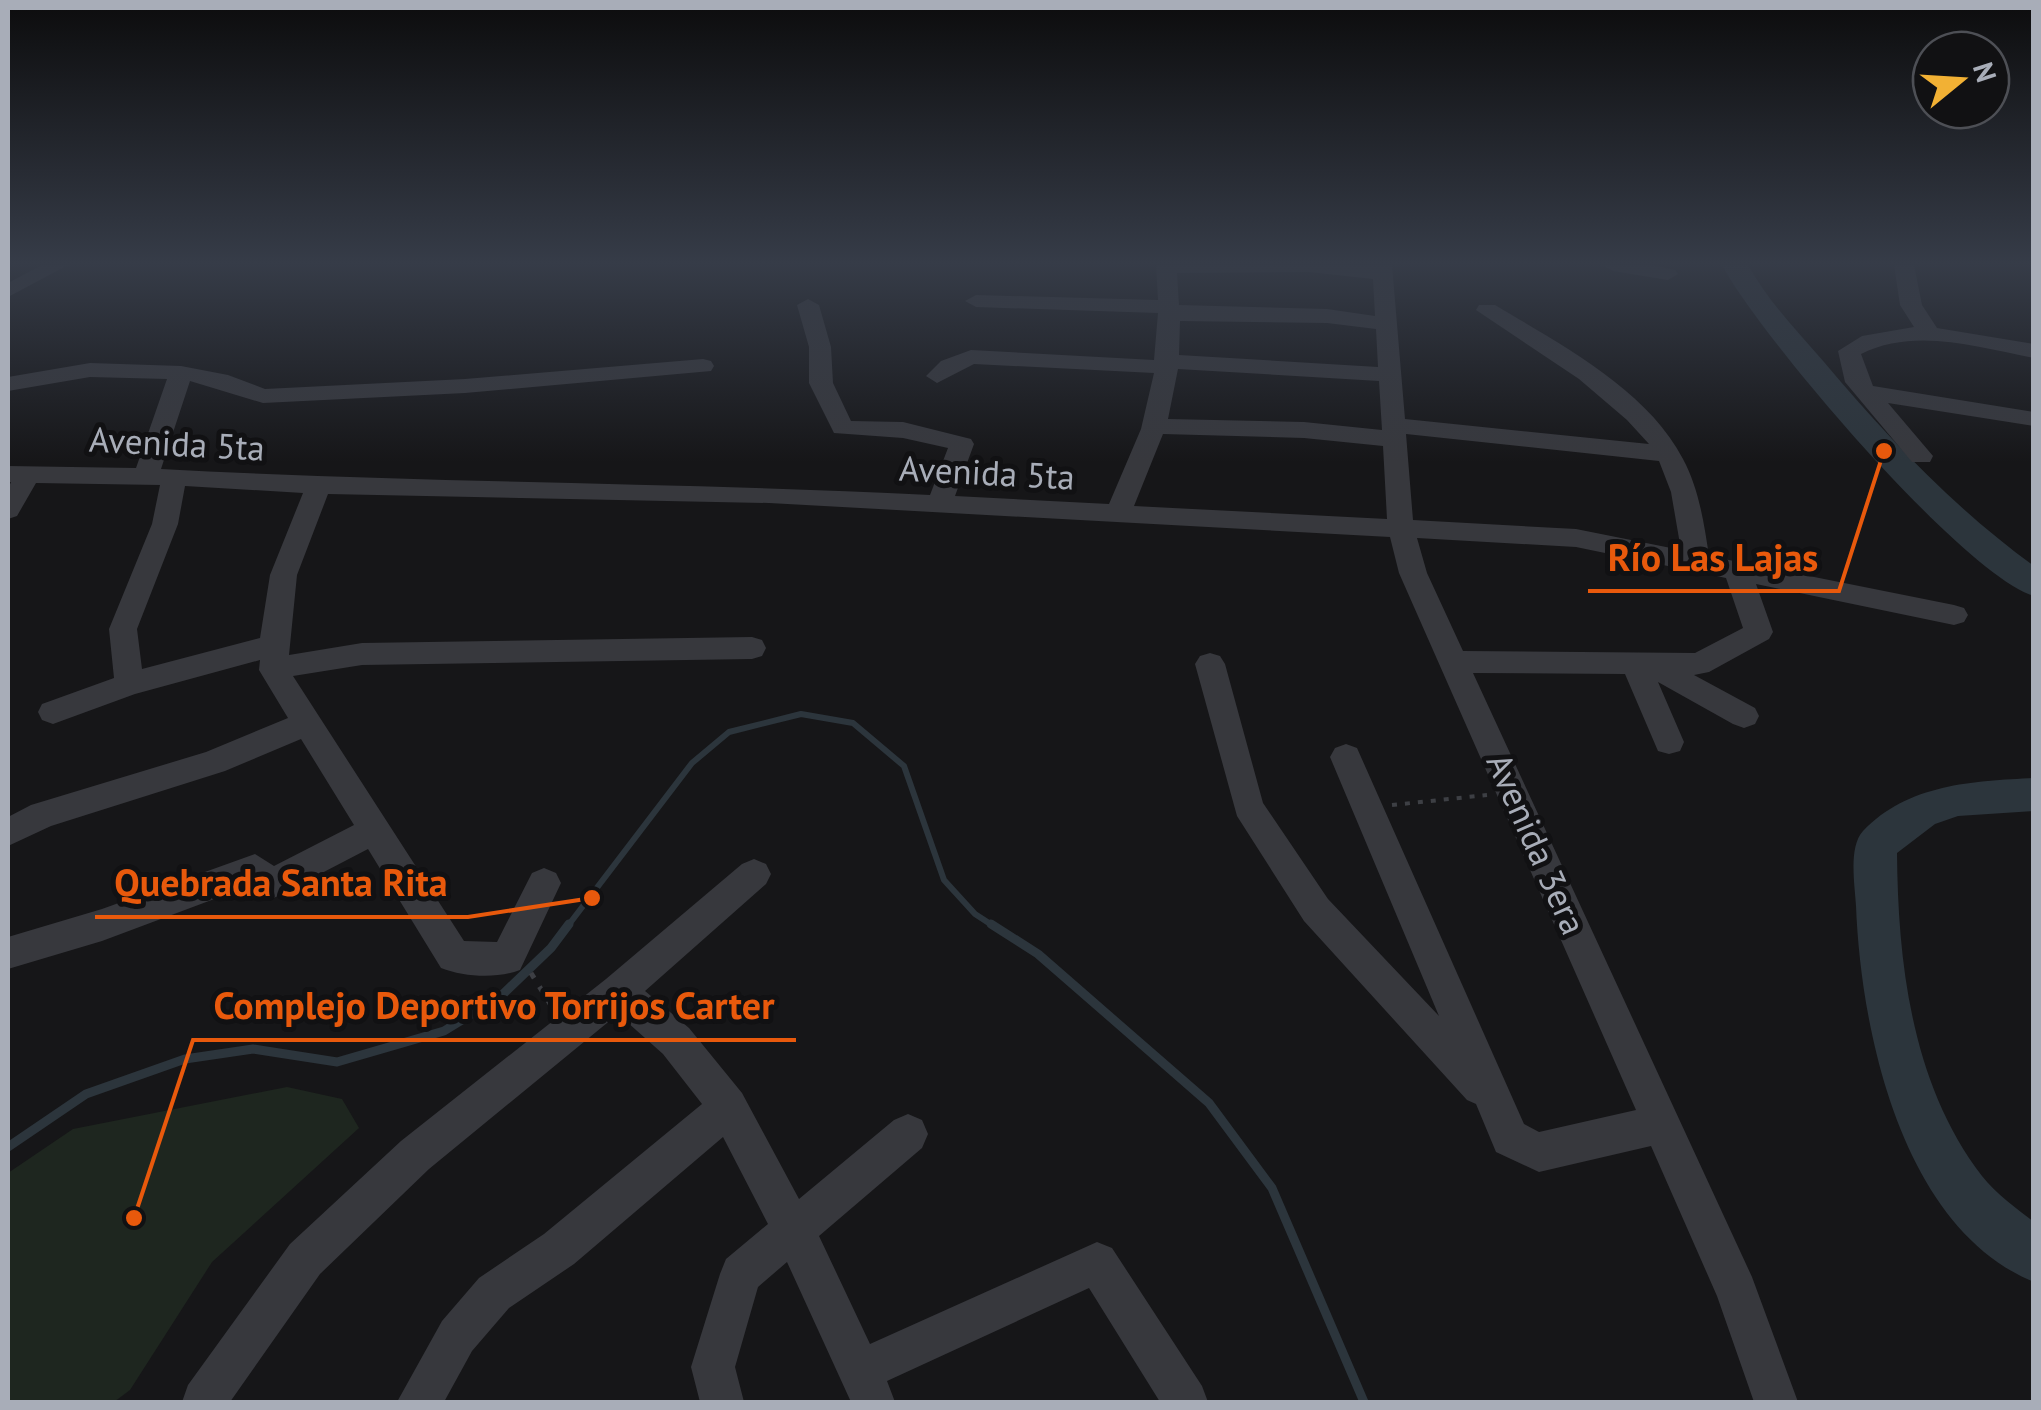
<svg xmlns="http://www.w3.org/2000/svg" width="2041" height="1410" viewBox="0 0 2041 1410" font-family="'PT Sans',sans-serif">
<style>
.green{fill:#1e261f}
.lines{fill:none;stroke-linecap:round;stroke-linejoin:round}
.stream-far1{stroke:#2c353c;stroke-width:6}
.stream{stroke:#2c353c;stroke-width:9}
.river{fill:#2c353c;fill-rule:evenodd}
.path-far1{stroke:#3d3f44;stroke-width:4;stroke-dasharray:5 8;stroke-linecap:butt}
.path{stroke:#3d3f44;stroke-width:5;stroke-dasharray:6 10;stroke-linecap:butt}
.minor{fill:#37383d;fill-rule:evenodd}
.labels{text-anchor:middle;stroke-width:10;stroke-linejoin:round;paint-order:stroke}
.street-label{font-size:35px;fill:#a8adb8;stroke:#111113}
.leader{fill:none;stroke:#e8590c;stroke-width:4}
.callout-dot{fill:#e8590c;stroke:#111113;stroke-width:4}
.callout-label{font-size:38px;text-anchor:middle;font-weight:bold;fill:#e8590c;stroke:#111113;stroke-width:10;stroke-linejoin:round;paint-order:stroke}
</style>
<rect width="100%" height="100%" fill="#161618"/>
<!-- green -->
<path class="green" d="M287 1087 342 1099 359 1128 212 1262 130 1390 114 1402H8V1173L73 1129Z"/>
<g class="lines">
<!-- stream-far1 -->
<path class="stream-far1" d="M567 927 692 763 729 732 801 714 853 723 904 766 944 880 975 914 995 927"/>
<!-- stream -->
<path class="stream" d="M991 924 1038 954 1209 1103 1272 1188 1364 1402
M8 1147 86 1094 185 1059 253 1049 337 1062 444 1031 501 996 551 948 569 924"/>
<!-- river -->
<path class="river" d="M1722 265H1748C1768 301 1797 331 1824 362 1887 437 1954 508 2034 566V596C1963 575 1759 335 1722 265Z
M2034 778V811L1958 816 1935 824 1897 853C1898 964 1912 1085 1982 1176 1996 1194 2016 1208 2034 1222V1282C1902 1228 1861 1032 1856 906 1855 886 1848 847 1863 831 1908 784 1973 781 2034 778Z"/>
<!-- path-far1 -->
<path class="path-far1" d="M1392 805 1487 795"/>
<!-- path -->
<path class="path" d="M531 973 552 1007"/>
<!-- minor -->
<path class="minor" d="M42 265H68L8 297V283Z
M1156 265H1392L1405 419 1649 444 1627 420 1579 379 1476 310 1479 305H1495C1560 344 1647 389 1683 459 1699 489 1704 523 1709 556L1954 605 1964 608 1968 615 1964 622 1954 625 1756 584 1773 632 1769 639 1709 672 1694 675 1755 708 1759 716 1755 724 1744 728 1733 724 1658 682 1684 742 1680 751 1669 754 1658 751 1625 674 1473 673 1752 1277 1798 1402H1754L1717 1296 1651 1146 1539 1172 1496 1152 1476 1104 1467 1100 1304 921 1237 816 1195 664 1200 656 1210 653 1220 656 1225 664 1263 803 1328 899 1439 1016 1330 757 1335 748 1346 744 1357 748 1524 1124 1539 1132 1636 1110 1399 573 1390 537 769 503 328 494 297 575 289 655 362 643 752 637 762 640 766 648 762 656 752 659 362 665 293 676 464 941 497 942 532 873 544 868 556 873 561 883 520 970C497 979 464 977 441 968L368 849 270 900 258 895 249 886 102 941 8 969V937L102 909 255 854 274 866 354 825 301 739 225 771 51 826 8 846V817L31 805 206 752 288 718 259 670 260 660 135 694 53 724 42 720 38 712 42 704 114 678 109 629 152 524 160 485 36 483 17 516 8 519V489L11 482H8V466L136 468 167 379 90 377 8 391V377L90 363 181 366 228 375 265 389 465 379 703 359 711 361 714 366 711 371 465 393 263 403 190 381 161 469C417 483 674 482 930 495L948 448 903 438 834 433 809 383V347L797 305 808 299 819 305 831 347 833 383 851 421 903 422 971 439 974 444 955 496 1109 504 1141 429 1154 373 974 364 937 383 926 376 941 361 971 350 1154 360 1158 313 976 307 965 301 976 295 1158 300ZM1309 272 1373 279 1375 316 1327 309 1179 305 1177 273ZM1180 321 1327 323 1376 329 1378 367 1179 355ZM1178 369 1379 381 1382 430 1304 422 1168 419ZM1163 434 1304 438 1383 446 1387 519 1134 506ZM1406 434 1659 461 1671 492 1681 550 1576 529 1413 520ZM185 486 303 493 270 575 260 638 142 669 137 629 178 524ZM1417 538 1576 547 1726 578 1743 628 1695 653 1463 651 1427 573Z
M1603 265H1652L1675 270 1678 274 1668 280 1613 271Z
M1894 265H1914L1922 305 1937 328 2034 344V358C1977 347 1915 327 1861 354L1873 386 2034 412V426L1888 403 1933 456 1930 462H1912L1845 382 1838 351 1862 336 1914 327 1900 305Z
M754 859 766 864 771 874 766 884 645 991 689 1028 742 1093 799 1199 894 1120 908 1114 922 1120 928 1134 922 1148 819 1236 870 1344 1097 1242 1112 1248 1202 1386 1208 1402H1160L1089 1288 887 1381 895 1402H851L787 1262 758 1287 735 1367 744 1402H700L691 1367 720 1274 726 1259 768 1224 723 1137 574 1264 509 1308 472 1351 444 1402H397L442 1321 479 1278 544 1234 702 1104 663 1054 618 1014 429 1169 320 1274 230 1402H182L188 1385 290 1244 401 1141 606 979 742 864Z"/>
</g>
<!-- sky -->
<linearGradient id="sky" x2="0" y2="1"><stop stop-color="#0c0c0d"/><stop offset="0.57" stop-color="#363c48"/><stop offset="1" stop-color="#363c48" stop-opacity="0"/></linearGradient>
<rect width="2041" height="462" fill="url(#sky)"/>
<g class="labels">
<!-- street labels -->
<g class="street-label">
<text transform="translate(177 444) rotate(3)" y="12">Avenida 5ta</text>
<text transform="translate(987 473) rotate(3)" y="12">Avenida 5ta</text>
<text transform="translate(1536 844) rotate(66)" y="12">Avenida 3era</text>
</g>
</g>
<!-- callouts -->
<path class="leader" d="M1884 451L1839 591H1588M592 898L468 917H95M134 1218L193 1040H796"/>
<g class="callout-dot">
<circle cx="1884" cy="451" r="10"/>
<circle cx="592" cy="898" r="10"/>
<circle cx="134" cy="1218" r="10"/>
</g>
<g class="callout-label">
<text x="1713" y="571">Río Las Lajas</text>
<text x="281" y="896">Quebrada Santa Rita</text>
<text x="494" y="1019">Complejo Deportivo Torrijos Carter</text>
</g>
<!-- border -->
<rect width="2041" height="1410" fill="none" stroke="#a8adb8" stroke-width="20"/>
<!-- north arrow -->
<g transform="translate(1961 80) rotate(72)"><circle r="48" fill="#111113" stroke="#4d4f55" stroke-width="2.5"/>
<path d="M0-8L18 38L0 25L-18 38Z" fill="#f2b134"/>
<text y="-15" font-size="28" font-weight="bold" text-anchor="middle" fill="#a8adb8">N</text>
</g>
</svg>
